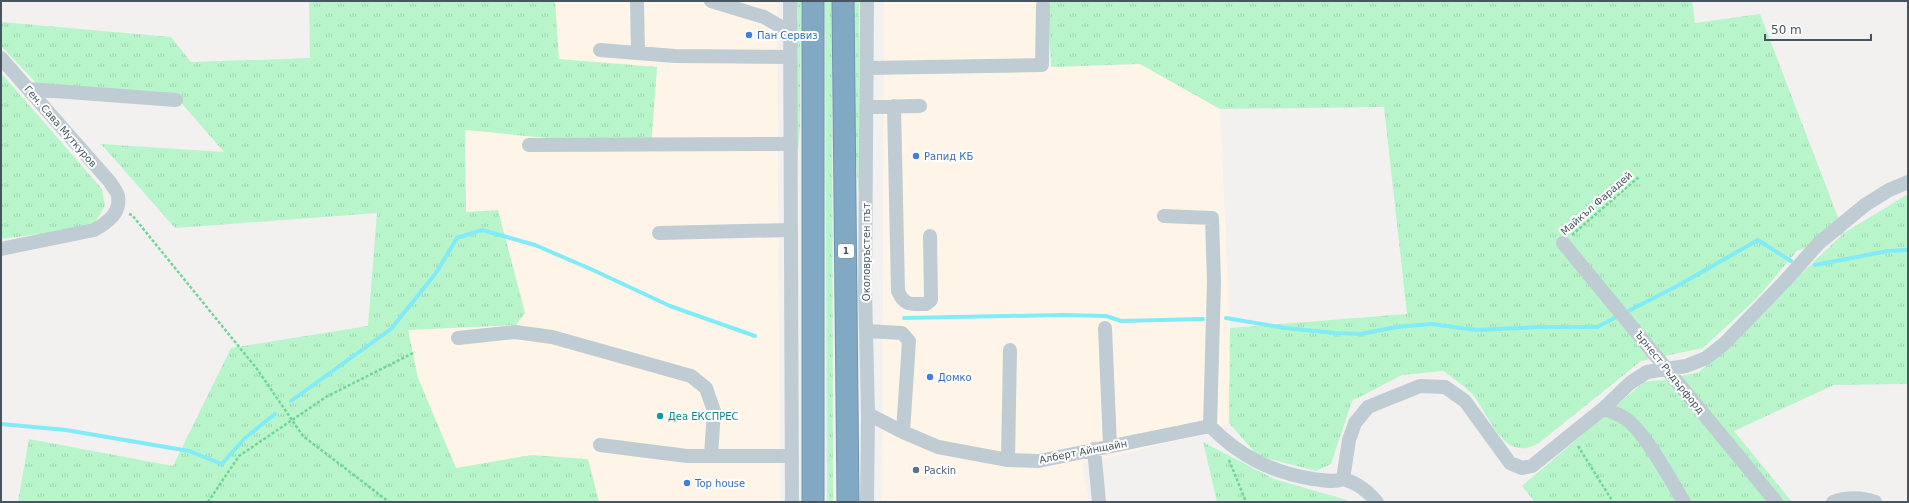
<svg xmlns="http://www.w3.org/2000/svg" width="1909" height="503" viewBox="0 0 1909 503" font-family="'DejaVu Sans',sans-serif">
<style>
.commercial{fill:#fef5e8}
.grass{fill:url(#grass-tufts)}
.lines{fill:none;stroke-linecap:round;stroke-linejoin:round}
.stream{stroke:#81ebf7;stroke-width:4}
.highway-casing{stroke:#6d94b0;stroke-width:23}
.path{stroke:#6dd798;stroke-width:2.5;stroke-dasharray:3 2;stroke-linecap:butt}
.minor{stroke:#bfccd3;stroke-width:14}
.highway{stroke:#82a9c4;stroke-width:21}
.shop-dot{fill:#3f7fe0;stroke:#fff;stroke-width:1.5}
.culture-dot{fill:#0f9aa8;stroke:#fff;stroke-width:1.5}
.service-dot{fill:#5c6f8a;stroke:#fff;stroke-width:1.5}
.labels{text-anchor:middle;stroke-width:4;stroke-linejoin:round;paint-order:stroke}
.shield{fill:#fff;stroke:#7d8990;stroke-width:1}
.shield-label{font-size:9px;font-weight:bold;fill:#455660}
.shop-label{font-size:10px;fill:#366cbe;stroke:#fff;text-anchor:start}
.street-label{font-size:10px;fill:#455660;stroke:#fff}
.culture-label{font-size:10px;fill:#0d838f;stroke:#fff;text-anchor:start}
.service-label{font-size:10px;fill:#4e5e75;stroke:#fff;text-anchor:start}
</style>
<defs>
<pattern id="grass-tufts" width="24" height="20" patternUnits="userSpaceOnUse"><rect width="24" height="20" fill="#b9f5ca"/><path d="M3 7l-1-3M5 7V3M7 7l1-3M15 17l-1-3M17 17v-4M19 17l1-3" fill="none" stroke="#a0d4b0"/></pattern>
</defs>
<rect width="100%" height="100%" fill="#f3f0f0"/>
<!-- commercial -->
<path class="commercial" d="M555 1H777L780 502H599L588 460 532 455 456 468 418 378 408 330 516 325 466 212 465 129 650 148 657 67 558 59Z
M884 1H1048L1051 67 1140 64 1220 109 1230 328 1229 423 1204 434 1082 464 1089 502H882Z"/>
<!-- grass -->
<path class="grass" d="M309 1H555L559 59 657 67 651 148 465 130 466 212 498 210 525 313 516 325 408 330 418 378 456 468 532 455 588 459 599 502H18L29 439 173 466 231 348 368 326 377 213 175 228 101 144 224 152 177 98 42 89 1 46V22L171 37 191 62 310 58Z
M795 1H801L800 125 795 195Z
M825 1H832L833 502H827Z
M853 1H859V194L853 127Z
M1048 1H1692L1695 23 1760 14 1844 233 1908 194V384L1834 385 1734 431 1792 502H1535L1522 486 1644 382 1663 380 1699 372 1737 339 1788 286 1843 234 1797 251 1757 298 1703 348 1641 361 1539 443C1503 464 1491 417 1473 395 1465 386 1453 379 1444 371L1402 375 1352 401 1331 464 1316 471 1258 456 1229 423 1230 328 1407 314 1384 107 1220 109 1140 64 1051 67Z
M1 73 102 189 105 206 95 222 70 230 1 239Z
M1203 442 1274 479 1347 500 1346 502H1217Z"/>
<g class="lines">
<!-- stream -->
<path class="stream" d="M1815 265 1888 251 1908 250
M904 318 1063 315 1106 316 1121 321 1203 319
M1226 318 1285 328 1335 333 1361 334 1396 327 1431 324 1476 330 1540 327H1597L1679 285 1758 240 1791 261
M291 401 391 329 436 273 457 238 482 230 535 245 593 270 670 306 755 336
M1 424 66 430 189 451 222 464 245 438 275 414"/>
<defs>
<path id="highway" d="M813 1V502
M843 1 848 502"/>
</defs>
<!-- highway casing -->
<use href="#highway" class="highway-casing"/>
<!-- path -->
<path class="path" d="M129 214 132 215 257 369 303 436 389 502
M1572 235 1640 176
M1578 446 1613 502
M1229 460 1246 502
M208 502 239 456 326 397 415 352"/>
<!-- minor -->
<path class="minor" d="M637 1 638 53
M711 1 764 17 790 32
M790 1 792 502
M867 1 865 290 868 414 867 502
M600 50 675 56 790 57
M1 58 110 182C112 186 117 191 118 196 121 213 107 223 94 230L1 249
M868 68 1042 65 1043 5
M28 89 176 100
M894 106 898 291C904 306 911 304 926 304L931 300 930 236
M867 107 920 106
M529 145 790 144
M1164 216 1212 218 1214 282 1210 426
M659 233 791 230
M1563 243 1776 502
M1105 328 1110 445
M866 331 902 333 909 341 903 432
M458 338 515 332 552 337 691 376 706 388 714 411 711 455
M1604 408C1611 412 1619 414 1626 419 1645 432 1671 481 1684 502
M868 414 903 432 938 447 1008 460 1039 461 1210 426
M1210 426C1239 456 1271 472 1313 479 1324 480 1333 483 1343 479L1349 440 1355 423 1368 407 1420 386 1445 387 1465 401 1510 463 1522 468 1532 466 1604 408 1630 383 1647 372 1686 366 1706 358 1725 343 1785 281 1819 243 1865 205 1889 190 1908 182
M600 445 687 456H792
M1094 449 1099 502
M1008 460 1010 350
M1343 479C1358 483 1367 491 1377 502
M1833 502C1847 497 1860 497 1875 502"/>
<!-- highway -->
<use href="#highway" class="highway"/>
</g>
<!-- markers -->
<g class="shop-dot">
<circle cx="749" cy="35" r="4"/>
<circle cx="916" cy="156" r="4"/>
<circle cx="930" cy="377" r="4"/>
<circle cx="687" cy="483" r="4"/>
</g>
<circle class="culture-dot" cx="660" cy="416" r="4"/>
<circle class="service-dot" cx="916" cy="470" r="4"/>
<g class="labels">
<!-- shield labels -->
<rect class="shield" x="838" y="244" width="16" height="14" rx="3"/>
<g class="shield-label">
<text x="846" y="254">1</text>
</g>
<!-- shop labels -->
<g class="shop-label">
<text x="757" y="39">Пан Сервиз</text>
<text x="924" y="160">Рапид КБ</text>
<text x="938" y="381">Домко</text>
<text x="695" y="487">Top house</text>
</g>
<!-- street labels -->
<g class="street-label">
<text transform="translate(61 126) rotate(49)" y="4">Ген. Сава Муткуров</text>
<text transform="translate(1596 203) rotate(-41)" y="4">Майкъл Фарадей</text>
<text transform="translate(866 252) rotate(-90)" y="4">Околовръстен път</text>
<text transform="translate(1670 372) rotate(51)" y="4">Ърнест Ръдърфорд</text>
<text transform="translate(1083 451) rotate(-11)" y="4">Алберт Айнщайн</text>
</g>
<!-- culture labels -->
<g class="culture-label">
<text x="668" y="420">Деа ЕКСПРЕС</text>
</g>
<!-- service labels -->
<g class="service-label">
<text x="924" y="474">Packin</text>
</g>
</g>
<!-- border -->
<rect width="1909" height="503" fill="none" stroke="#455660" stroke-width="4"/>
<!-- scale -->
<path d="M1765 34v6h106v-6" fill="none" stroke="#455660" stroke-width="2"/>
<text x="1771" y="34" font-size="12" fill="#455660" stroke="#ffffff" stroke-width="3" paint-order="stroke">50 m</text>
</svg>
